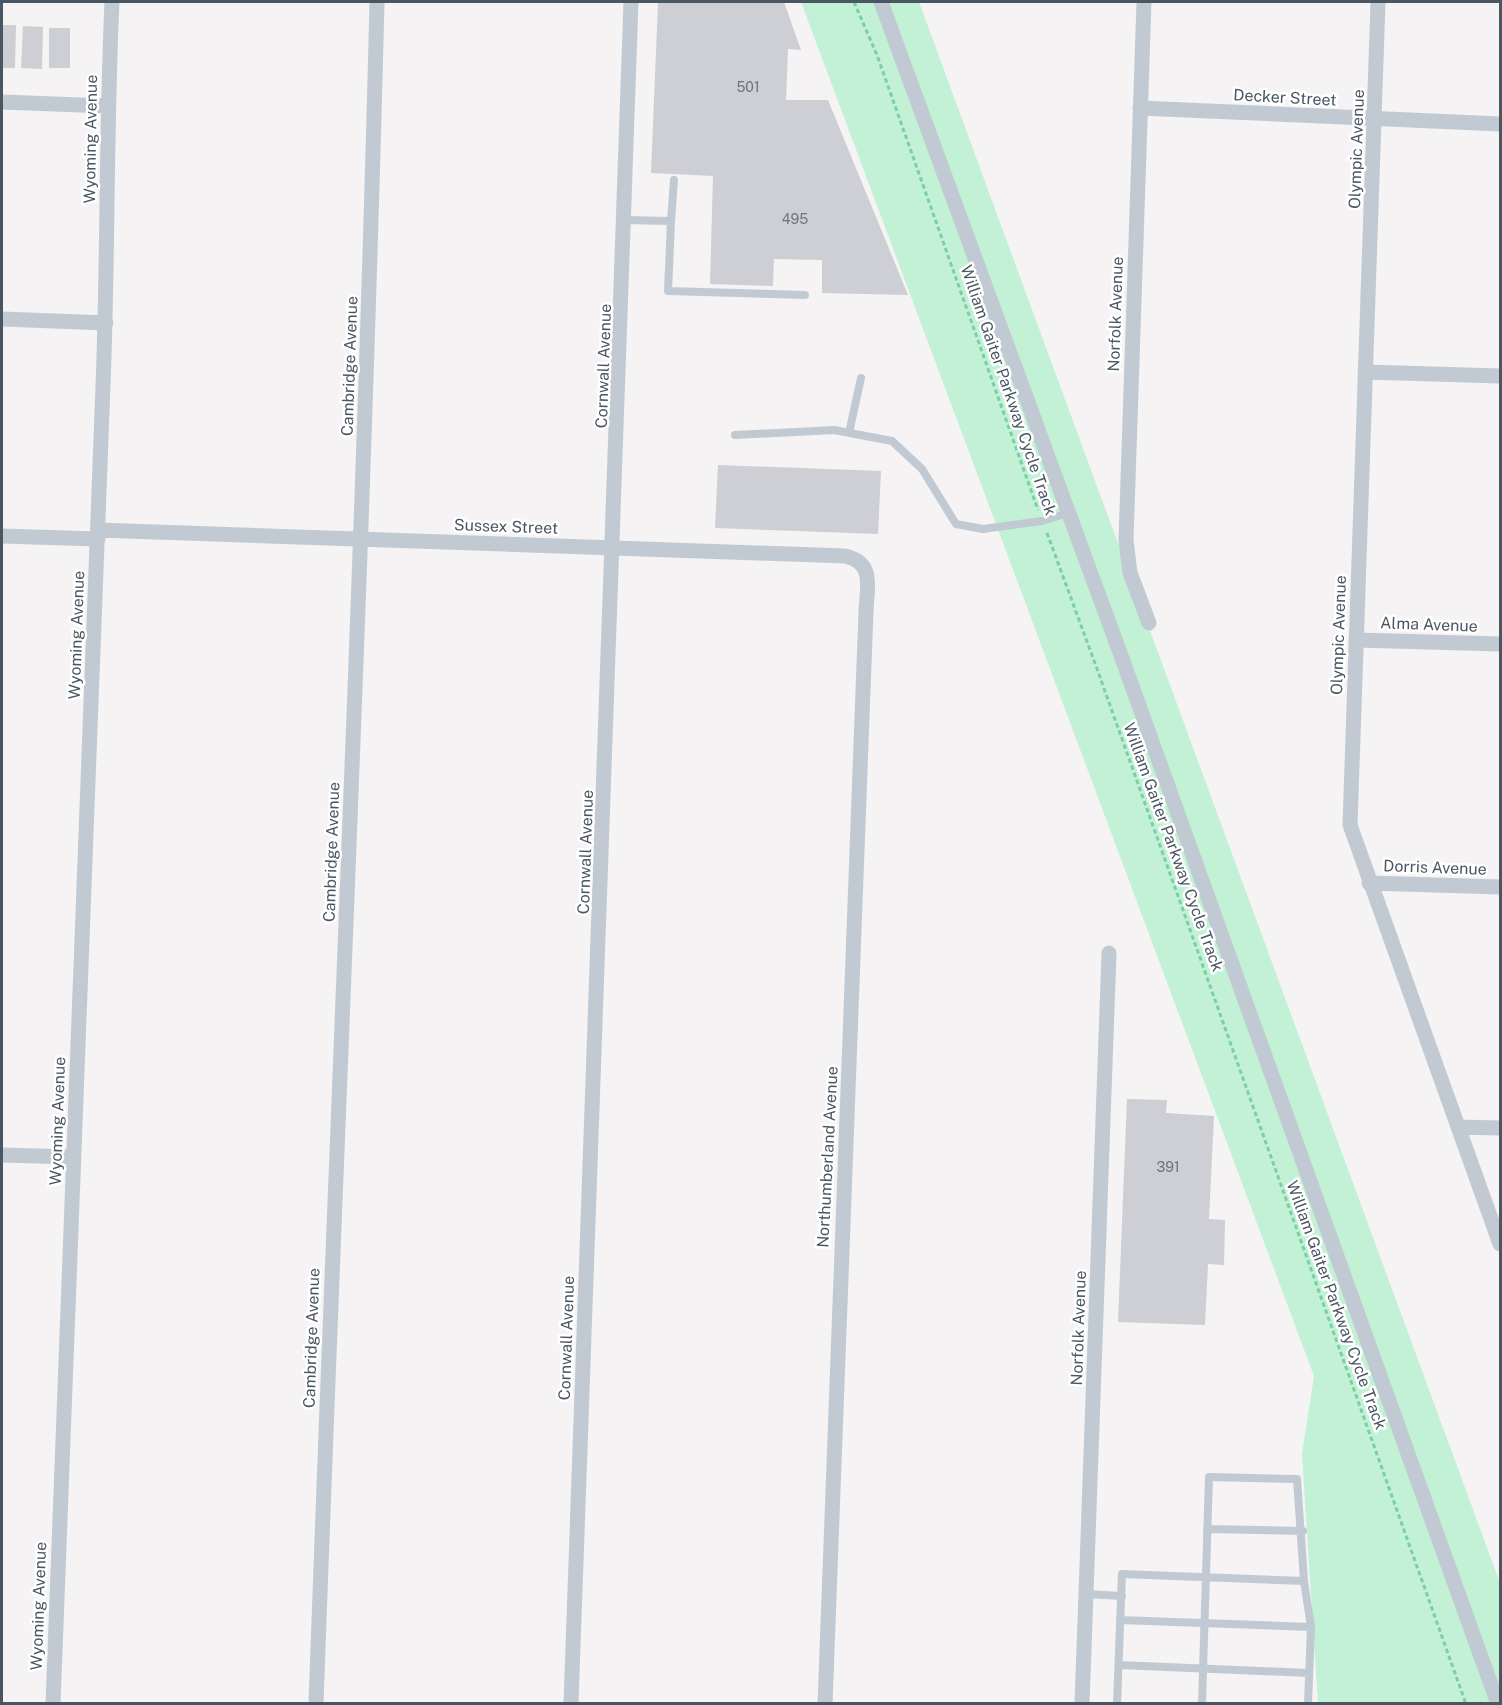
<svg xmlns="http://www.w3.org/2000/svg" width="1502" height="1705" viewBox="0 0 1502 1705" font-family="'Public Sans',sans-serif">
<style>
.green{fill:#c3f1d5}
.building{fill:#cdcfd5}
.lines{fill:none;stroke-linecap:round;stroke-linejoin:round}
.path{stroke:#7ad0a6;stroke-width:3;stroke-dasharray:4.5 3;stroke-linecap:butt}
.lane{stroke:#c1cad2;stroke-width:8}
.street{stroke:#c1cad2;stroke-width:15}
.labels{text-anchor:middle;stroke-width:5;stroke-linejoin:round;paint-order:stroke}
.number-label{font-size:14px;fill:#6b747e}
.street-label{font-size:16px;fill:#4a5661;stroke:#fff}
</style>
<rect width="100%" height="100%" fill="#f5f3f3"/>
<!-- green -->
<path class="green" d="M801 2H919L1500 1583V1703H1318L1302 1454 1314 1376Z"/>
<!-- building -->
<path class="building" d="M658 2H784L801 50 788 49 786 100H828L908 295 822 293V260L774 259 773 286 710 284 713 176 651 173Z
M2 25H16L15 68H2Z
M23 26 43 27 42 69 21 68Z
M49 28H70V68H49Z
M718 465 881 471 878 534 715 528Z
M1127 1099 1167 1100 1166 1113 1214 1116 1209 1219 1225 1220 1224 1265 1208 1264 1205 1325 1118 1322Z"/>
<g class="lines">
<!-- path -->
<path class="path" d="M854 2 877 55 1038 510
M1047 533 1096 666 1466 1704"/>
<!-- lane -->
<path class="lane" d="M625 220 671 221 674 180
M671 221 668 291 805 295
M849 433 861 378
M735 435 834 430 892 441 922 469 956 524 983 529 1042 521 1068 513
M1207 1529 1303 1531
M1086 1594 1122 1596
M1120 1620 1311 1627
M1119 1665 1309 1673
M1117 1704 1122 1574 1304 1581
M1202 1704 1209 1477 1297 1479 1304 1581 1311 1627 1308 1704"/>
<!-- street -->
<path class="street" d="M881 2 1123 661 1498 1704
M1144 2 1126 540 1130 573 1149 623
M1378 2 1350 825 1500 1244
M2 102 107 106
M1140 108 1500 124
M2 319 106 323
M1365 372 1500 376
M98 530 845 556C875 562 867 588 866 611 853 975 837 1339 825 1704
M2 536 98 539
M1356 640 1500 644
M1369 883 1500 887
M1458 1127 1500 1128
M2 1155 73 1157
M53 1704C68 1264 87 825 103 386 108 258 106 130 112 2
M316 1704C336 1136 363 569 377 2
M571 1704C590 1136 615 569 631 2
M1082 1704 1109 953"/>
</g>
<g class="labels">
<!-- number labels -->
<g class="number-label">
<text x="748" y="92">501</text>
<text x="795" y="224">495</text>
<text x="1168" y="1172">391</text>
</g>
<!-- street labels -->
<g class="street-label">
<text transform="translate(1285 97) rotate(3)" y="6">Decker Street</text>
<text transform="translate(90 139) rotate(-89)" y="6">Wyoming Avenue</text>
<text transform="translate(1356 149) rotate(-88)" y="6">Olympic Avenue</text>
<text transform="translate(1115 314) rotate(-88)" y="6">Norfolk Avenue</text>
<text transform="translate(349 366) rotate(-88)" y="6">Cambridge Avenue</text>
<text transform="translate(603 366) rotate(-88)" y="6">Cornwall Avenue</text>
<text transform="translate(1009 390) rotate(71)" y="6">William Gaiter Parkway Cycle Track</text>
<text transform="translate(506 526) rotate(2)" y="6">Sussex Street</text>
<text transform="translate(1429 624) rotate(2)" y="6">Alma Avenue</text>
<text transform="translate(76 635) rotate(-88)" y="6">Wyoming Avenue</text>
<text transform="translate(1338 635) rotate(-88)" y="6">Olympic Avenue</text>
<text transform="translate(1174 847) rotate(70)" y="6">William Gaiter Parkway Cycle Track</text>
<text transform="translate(331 852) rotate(-88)" y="6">Cambridge Avenue</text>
<text transform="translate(585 852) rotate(-88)" y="6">Cornwall Avenue</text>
<text transform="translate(1435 867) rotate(2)" y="6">Dorris Avenue</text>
<text transform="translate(57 1121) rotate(-88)" y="6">Wyoming Avenue</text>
<text transform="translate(827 1157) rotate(-87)" y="6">Northumberland Avenue</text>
<text transform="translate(1337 1305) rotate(70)" y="6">William Gaiter Parkway Cycle Track</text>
<text transform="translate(1078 1328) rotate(-88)" y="6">Norfolk Avenue</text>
<text transform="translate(311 1338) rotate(-88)" y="6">Cambridge Avenue</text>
<text transform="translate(566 1338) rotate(-88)" y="6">Cornwall Avenue</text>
<text transform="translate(38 1606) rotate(-88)" y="6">Wyoming Avenue</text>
</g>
</g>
<!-- border -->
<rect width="1502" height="1705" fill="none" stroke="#4a5661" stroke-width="6"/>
</svg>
